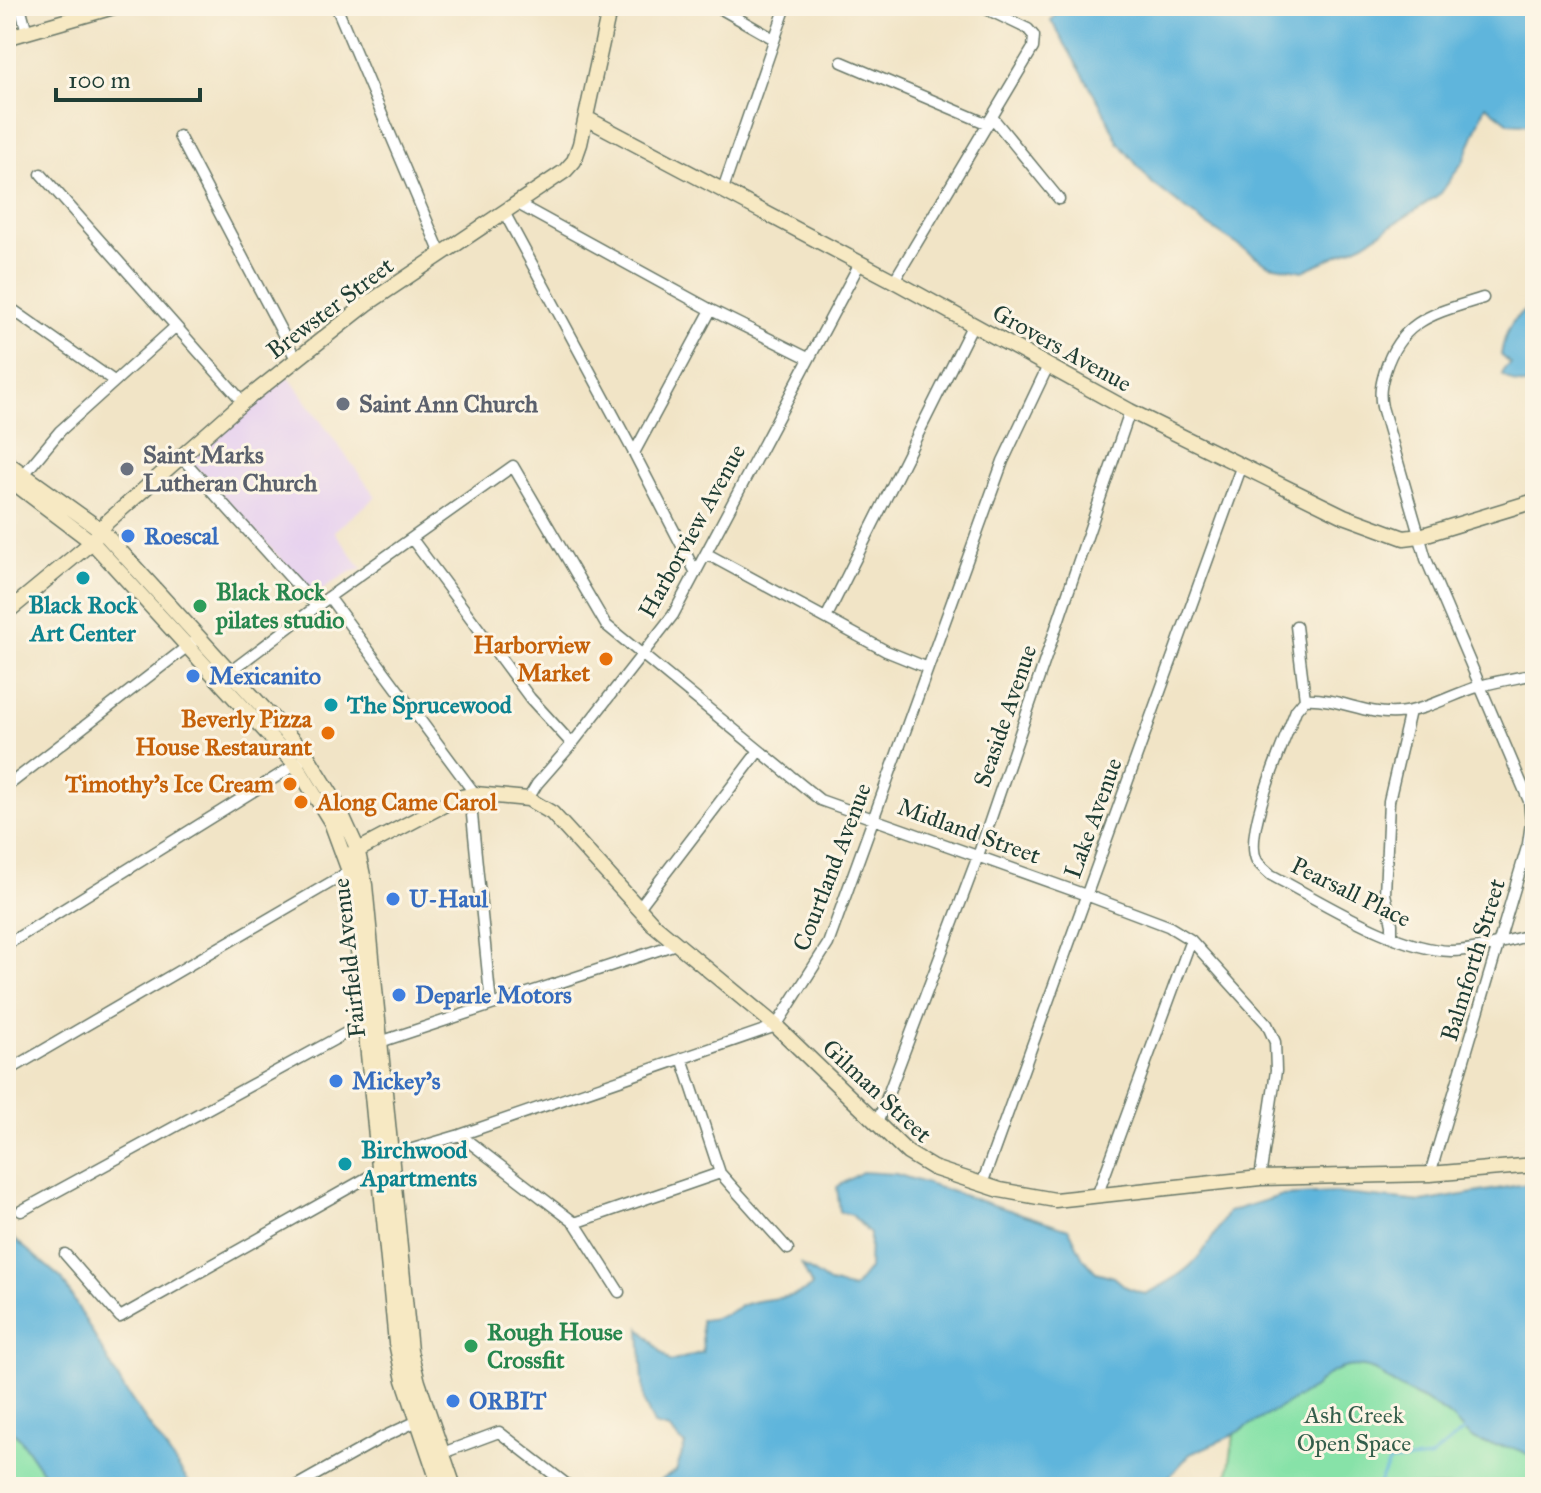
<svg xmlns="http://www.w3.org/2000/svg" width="1541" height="1493" viewBox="0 0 1541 1493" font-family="'IM FELL Great Primer',serif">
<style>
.built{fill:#e7d2ef}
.green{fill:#87e2a8;stroke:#53906e;stroke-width:2}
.water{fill:#5fb5dc;stroke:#3f7988;stroke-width:2}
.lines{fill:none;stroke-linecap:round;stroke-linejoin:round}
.stream{stroke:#5fb5dc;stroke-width:3}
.street-casing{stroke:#687767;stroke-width:13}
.secondary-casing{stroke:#687767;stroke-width:17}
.street{stroke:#fff;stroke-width:10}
.secondary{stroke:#f7e9c3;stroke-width:14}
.worship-dot{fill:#6b7280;stroke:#fcf5e5;stroke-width:3}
.shop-dot{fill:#3f7fe0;stroke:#fcf5e5;stroke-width:3}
.culture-dot{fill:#0f9aa8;stroke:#fcf5e5;stroke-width:3}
.leisure-dot{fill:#2e9e5b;stroke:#fcf5e5;stroke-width:3}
.food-dot{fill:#e8710a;stroke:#fcf5e5;stroke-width:3}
.labels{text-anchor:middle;stroke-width:6;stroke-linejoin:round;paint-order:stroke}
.street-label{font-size:24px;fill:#1f3d34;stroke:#fcf5e5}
.worship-label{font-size:24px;font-weight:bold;fill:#5b616d;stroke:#fcf5e5;text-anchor:start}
.shop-label{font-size:24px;font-weight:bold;fill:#366cbe;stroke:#fcf5e5;text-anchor:start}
.leisure-label{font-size:24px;font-weight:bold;fill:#27864d;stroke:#fcf5e5;text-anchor:start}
.culture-label{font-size:24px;font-weight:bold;fill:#0d838f;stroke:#fcf5e5;text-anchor:start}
.food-label{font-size:24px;font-weight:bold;fill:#c56008;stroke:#fcf5e5;text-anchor:end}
.park-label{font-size:24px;fill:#345e4b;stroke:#fcf5e5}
</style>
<rect width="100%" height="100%" fill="#fcf5e5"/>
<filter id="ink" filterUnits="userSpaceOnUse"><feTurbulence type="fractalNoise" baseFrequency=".0125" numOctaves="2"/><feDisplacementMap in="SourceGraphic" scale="16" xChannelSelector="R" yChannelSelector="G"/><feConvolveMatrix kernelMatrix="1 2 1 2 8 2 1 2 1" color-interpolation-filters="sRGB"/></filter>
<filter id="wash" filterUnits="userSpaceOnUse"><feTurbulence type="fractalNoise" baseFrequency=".006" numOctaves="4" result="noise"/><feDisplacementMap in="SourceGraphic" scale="32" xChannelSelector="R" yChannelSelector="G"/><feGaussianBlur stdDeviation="1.8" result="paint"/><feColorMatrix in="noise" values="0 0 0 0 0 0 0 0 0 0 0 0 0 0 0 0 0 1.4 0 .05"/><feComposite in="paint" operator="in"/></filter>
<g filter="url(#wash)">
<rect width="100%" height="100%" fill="#f1e4c6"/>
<!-- built -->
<path class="built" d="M288 376 376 497 334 531 362 569 350 572 325 587 318 599 190 461 227 425Z"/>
<!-- green -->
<path class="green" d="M6 1327 99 1487H6Z
M1352 1359 1375 1364 1535 1454V1487H1226L1236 1423Z"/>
<!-- water -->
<path class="water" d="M1062 6H1535V125L1509 123 1486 105 1464 160 1441 193 1424 205 1364 243 1303 271 1269 265 1204 223 1152 183 1118 142 1100 104 1051 20Z
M1535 305V387L1515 383 1502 375 1504 369 1511 364 1501 355C1505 331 1512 315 1535 305Z
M862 1172 896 1174 1069 1229 1083 1258 1096 1272 1114 1277 1126 1287 1145 1294C1193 1272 1202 1256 1228 1212L1280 1196 1334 1193 1422 1202 1520 1185 1535 1184V1460C1518 1444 1498 1448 1477 1441 1466 1437 1459 1423 1449 1416 1433 1403 1413 1395 1395 1385 1388 1381 1382 1374 1374 1370 1352 1361 1329 1369 1314 1388L1231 1436 1190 1454 1160 1487H649L676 1471 685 1445 669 1429 654 1425 644 1402 640 1328 670 1362 703 1352 701 1320C723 1318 725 1314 743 1305 766 1296 791 1302 812 1286L802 1265 829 1283 853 1289 869 1269 870 1234 852 1215 840 1212 837 1187Z
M6 1232 62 1279 124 1389 192 1487H53L18 1436 6 1426Z"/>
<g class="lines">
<!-- stream -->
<path class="stream" d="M1377 1487 1390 1462 1430 1458 1467 1428"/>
</g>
</g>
<g filter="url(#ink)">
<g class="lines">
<defs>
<path id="street" d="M20 6 27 32
M336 6 441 254
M716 6 774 39
M842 62 988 124
M992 117 1059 199
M179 136 296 359
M41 174 243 402
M723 189 786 6
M518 204 711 310 808 358
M504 212 634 453 696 573
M894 281 1033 48 1034 36 1028 29 980 6
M6 305 114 381
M634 453 711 310
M181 457 316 606
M20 479 60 431 175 327
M412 539 530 698 572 744
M707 554 886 651 928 668
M329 597 475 794
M826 618 973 324
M1296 626 1305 699
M227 674 329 597 513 466 606 625 820 800 1086 895 1168 926 1191 940 1267 1024 1275 1042 1276 1071 1260 1178
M1535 674C1517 678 1498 681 1480 686 1453 694 1426 711 1397 713 1365 715 1337 697 1305 699L1296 710C1285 740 1242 834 1257 861 1260 866 1267 871 1271 875 1320 900 1395 950 1451 951 1478 951 1509 940 1535 934
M6 787 193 642
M470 795 491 1005
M528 799 537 784 572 744 673 615 860 263
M638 909 758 752
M1392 937V924L1385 894 1389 801 1410 711
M6 945 300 762
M377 1043 676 944
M682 1058 720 1173 788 1249
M6 1072 352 870
M878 1121 978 856 1130 411
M460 1135 575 1223 619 1292
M1430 1174 1528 844 1531 823 1529 801 1426 559 1382 407C1379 394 1381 384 1385 371 1401 319 1436 313 1483 298
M982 1184 1242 465
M1097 1196 1191 940
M21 1211 368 1021
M575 1223 720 1173
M65 1254 120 1317 370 1176 399 1153 460 1135 776 1026 828 944 1003 461 1048 366
M440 1454 499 1432 570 1487
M294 1487 383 1437 424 1418"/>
<path id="secondary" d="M6 38 117 6
M586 118 894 281 1130 411 1344 516 1404 538 1420 536 1535 501
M6 462 101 530 308 757 337 804 357 848 365 885 410 1351 418 1382 454 1487
M6 477 92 542 296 765 331 822 349 871 353 899 396 1343 404 1380 440 1487
M6 613 92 542 107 522 243 402 325 337 367 304 565 171 574 161 580 144 610 6
M345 857 457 798 475 794 528 799 552 813 653 924 776 1026 908 1153 933 1168 1000 1190 1055 1200 1260 1178 1430 1174 1535 1165"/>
</defs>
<!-- street casing -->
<use href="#street" class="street-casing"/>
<!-- secondary casing -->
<use href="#secondary" class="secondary-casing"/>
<!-- street -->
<use href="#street" class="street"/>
<!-- secondary -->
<use href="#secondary" class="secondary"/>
</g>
</g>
<!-- markers -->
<g class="worship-dot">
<circle cx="343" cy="404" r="8"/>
<circle cx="127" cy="469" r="8"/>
</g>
<g class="shop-dot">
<circle cx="128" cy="536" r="8"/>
<circle cx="193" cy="676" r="8"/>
<circle cx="393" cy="899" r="8"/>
<circle cx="399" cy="995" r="8"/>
<circle cx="336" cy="1081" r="8"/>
<circle cx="453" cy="1401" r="8"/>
</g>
<g class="culture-dot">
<circle cx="83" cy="578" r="8"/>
<circle cx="331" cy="705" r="8"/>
<circle cx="345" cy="1164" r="8"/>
</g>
<g class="leisure-dot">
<circle cx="200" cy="606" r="8"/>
<circle cx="471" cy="1346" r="8"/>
</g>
<g class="food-dot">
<circle cx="606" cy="659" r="8"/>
<circle cx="328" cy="733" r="8"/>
<circle cx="290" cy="784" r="8"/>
<circle cx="301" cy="802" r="8"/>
</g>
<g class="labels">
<!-- street labels -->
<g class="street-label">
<text transform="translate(330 308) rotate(-37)" y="8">Brewster Street</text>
<text transform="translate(1062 348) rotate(29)" y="8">Grovers Avenue</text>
<text transform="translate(692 531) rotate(-61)" y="8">Harborview Avenue</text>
<text transform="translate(1005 716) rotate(-71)" y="8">Seaside Avenue</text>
<text transform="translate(1093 818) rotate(-70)" y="8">Lake Avenue</text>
<text transform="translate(969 831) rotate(20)" y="8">Midland Street</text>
<text transform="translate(832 867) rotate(-69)" y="8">Courtland Avenue</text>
<text transform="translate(1351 892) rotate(26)" y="8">Pearsall Place</text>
<text transform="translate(349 958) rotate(-96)" y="8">Fairfield Avenue</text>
<text transform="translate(1473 960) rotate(-73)" y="8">Balmforth Street</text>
<text transform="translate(877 1091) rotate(43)" y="8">Gilman Street</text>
</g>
<!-- worship labels -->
<g class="worship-label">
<text x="359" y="412">Saint Ann Church</text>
<text x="143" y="463">Saint Marks<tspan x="143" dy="28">Lutheran Church</tspan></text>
</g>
<!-- shop labels -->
<g class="shop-label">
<text x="144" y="544">Roescal</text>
<text x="209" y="684">Mexicanito</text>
<text x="409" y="907">U-Haul</text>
<text x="415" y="1003">Deparle Motors</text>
<text x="352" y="1089">Mickey's</text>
<text x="469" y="1409">ORBIT</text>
</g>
<!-- leisure labels -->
<g class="leisure-label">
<text x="216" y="600">Black Rock<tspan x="216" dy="28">pilates studio</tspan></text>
<text x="487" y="1340">Rough House<tspan x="487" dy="28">Crossfit</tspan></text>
</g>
<!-- culture labels -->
<g class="culture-label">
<text x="83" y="613" text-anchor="middle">Black Rock<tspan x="83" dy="28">Art Center</tspan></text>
<text x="347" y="713">The Sprucewood</text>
<text x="361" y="1158">Birchwood<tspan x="361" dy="28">Apartments</tspan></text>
</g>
<!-- food labels -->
<g class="food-label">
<text x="590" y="653">Harborview<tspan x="590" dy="28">Market</tspan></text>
<text x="312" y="727">Beverly Pizza<tspan x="312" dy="28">House Restaurant</tspan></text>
<text x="274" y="792">Timothy's Ice Cream</text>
<text x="317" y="810" text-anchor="start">Along Came Carol</text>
</g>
<!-- park labels -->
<g class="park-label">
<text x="1354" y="1423">Ash Creek<tspan x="1354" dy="28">Open Space</tspan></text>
</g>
</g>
<!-- margin -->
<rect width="1541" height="1493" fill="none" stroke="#fcf5e5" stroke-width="32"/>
<!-- scale -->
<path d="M56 88v12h144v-12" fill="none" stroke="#1f3d34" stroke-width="4"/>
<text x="68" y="88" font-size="24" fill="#1f3d34" stroke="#fcf5e5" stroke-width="6" paint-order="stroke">100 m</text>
</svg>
